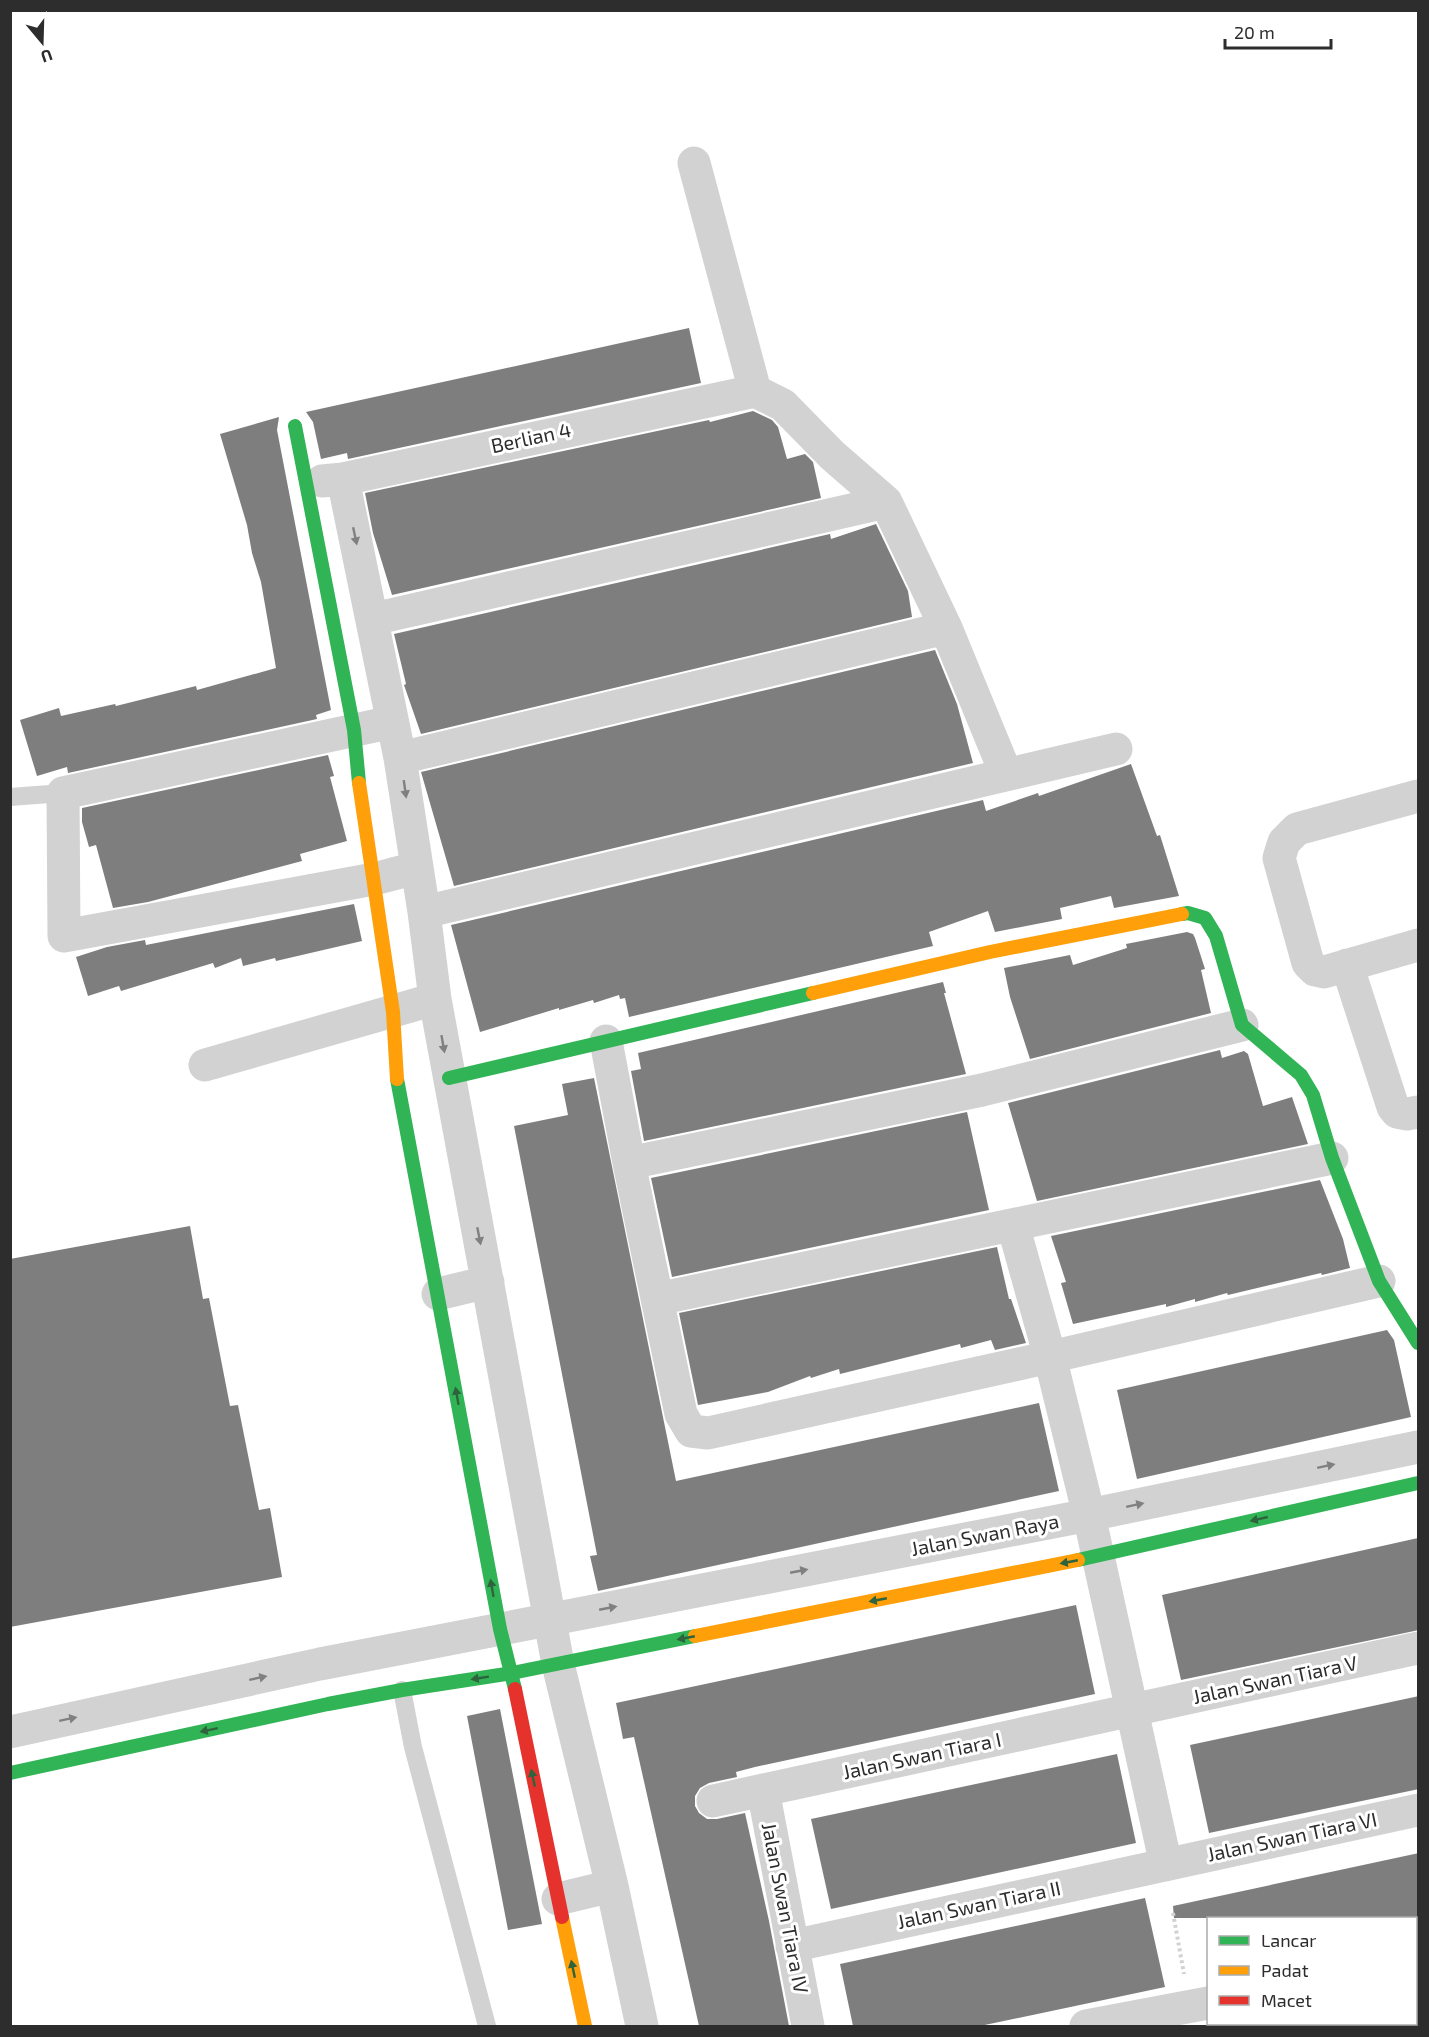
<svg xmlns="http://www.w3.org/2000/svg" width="1429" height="2037" viewBox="0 0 1429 2037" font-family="'Exo 2',sans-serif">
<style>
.building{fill:#7e7e7e}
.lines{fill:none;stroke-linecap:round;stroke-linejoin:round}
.path{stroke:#d2d2d2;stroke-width:4;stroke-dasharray:3 3;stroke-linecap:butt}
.lane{stroke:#d2d2d2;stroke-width:18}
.street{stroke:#d2d2d2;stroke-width:33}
.fast{stroke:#30b455;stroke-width:14}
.slow{stroke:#ff9f0a;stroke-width:14}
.jam{stroke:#e5322d;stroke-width:14}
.oneway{fill:#808080}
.oneway2{fill:#2e633d}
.labels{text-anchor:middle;stroke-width:6;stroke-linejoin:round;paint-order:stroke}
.street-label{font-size:20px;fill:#2d2d2d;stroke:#fff}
</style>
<rect width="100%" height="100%" fill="#fff"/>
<!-- building -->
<path class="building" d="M689 328 701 383 348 459 347 453 321 459 313 422 306 412Z
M753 411 772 420 778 427 787 459 805 454 813 462 821 498 392 595 373 533 365 493 709 420 710 422Z
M279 417 277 430 331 710 316 715 317 719 68 773 67 767 37 776 20 720 59 708 61 716 115 704 116 706 196 686 197 690 276 668 261 582 252 553 247 525 220 434Z
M876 524 908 591 912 617 421 734 404 685 406 684 394 634 830 534 831 539Z
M935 650 957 704 973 763 454 886 421 772Z
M328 755 334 776 330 777 347 841 300 854 302 861 148 902 113 908 96 845 89 847 82 822V808Z
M1131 764 1157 836 1160 835 1179 896 1114 908 1111 896 1060 908 1062 919 995 932 988 911 929 932 933 946 629 1017 625 998 620 999 619 995 594 1003 593 1000 559 1010V1008L480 1032 451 925 983 800 986 811 1038 793 1039 796Z
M354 904 362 941 276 961 275 958 243 966 241 958 215 968 213 963 121 991 119 986 88 996 76 957 107 947 145 940 146 945Z
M1187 932 1193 934 1195 938 1205 969 1201 970 1211 1013 1030 1059 1010 997 1004 968 1070 955 1073 965 1127 948 1126 944Z
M943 982 946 993H944L966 1074 644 1141 631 1071 641 1069 638 1053Z
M1220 1050 1222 1058 1244 1051 1248 1054 1263 1106 1292 1097 1308 1144 1037 1201 1008 1103Z
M594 1078 676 1481 1039 1403 1059 1491 598 1591 590 1556 597 1555 514 1126 568 1115 562 1084Z
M967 1112 989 1210 672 1277 651 1178Z
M1320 1180 1343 1239 1350 1268 1322 1275 1321 1273 1228 1295 1227 1293 1195 1302V1299L1166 1307V1304L1073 1324 1061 1283 1066 1282 1051 1236Z
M190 1226 203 1299 209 1298 230 1406 238 1405 259 1510 270 1508 282 1577 10 1627V1259Z
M997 1247 1009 1299H1011L1026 1343 995 1350 991 1340 961 1348 960 1344 840 1374 839 1369 811 1378 810 1376 768 1392 698 1405 679 1313Z
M1387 1330 1394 1340 1411 1417 1137 1479 1117 1390Z
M1418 1538 1419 1630 1181 1680 1162 1595Z
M1076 1605 1095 1694 755 1767 736 1772 737 1777 709 1783 700 1788 695 1796V1806L699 1813 707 1819H717L745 1813 769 1921 789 2026H699L634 1737 623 1739 616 1703Z
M1419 1696V1789L1209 1833 1190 1745Z
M500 1709 542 1924 508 1930 467 1716Z
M1117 1754 1136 1843 831 1909 811 1819Z
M1419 1853V1918H1174L1173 1906Z
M1145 1898 1165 1987 980 2026H853L840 1964Z"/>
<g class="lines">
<!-- path -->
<path class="path" d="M1173 1913 1184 1974"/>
<!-- lane -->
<path class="lane" d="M10 797 63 793
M402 1690 413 1747 487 2026"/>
<!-- street -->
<path class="street" d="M694 163 755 391 783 405 832 455 886 502 946 628 1006 774
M343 479 400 758 424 912 435 999 558 1664 612 1886 642 2026
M322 481 343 479 755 391
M373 619 886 502
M383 724 63 793 64 936 374 879 416 868
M400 758 946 628
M1418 796 1297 829 1284 842 1279 858 1308 963 1315 970 1324 972 1418 945
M424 912 1116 749
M1347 965 1393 1107 1397 1112 1407 1114 1418 1112
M606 1041 629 1163 681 1414 691 1431 708 1433 1050 1357 1379 1281
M205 1065 435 999
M629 1163 982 1090 1242 1025
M1013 1225 1050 1357 1089 1515 1166 1865
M438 1294 488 1282
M657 1299 1332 1158
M10 1732 320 1664 1089 1515 1418 1447
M763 1790 808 2026
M713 1801 1418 1648
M558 1899 612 1886
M792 1946 1418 1810
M1416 1960H1418
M1086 2026 1208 2003"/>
<!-- fast -->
<path class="fast" d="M295 426 354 730 359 783
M1182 914 1188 913 1205 918 1216 936 1242 1025 1301 1075 1313 1095 1332 1158 1379 1281 1418 1343
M449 1078 813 993
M397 1079 500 1629 515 1689
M1078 1560 1418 1483
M10 1773 328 1704 402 1690 512 1673 695 1636"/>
<!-- slow -->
<path class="slow" d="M359 783 393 1012 397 1079
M813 993 990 952 1182 914
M695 1636 1078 1560
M562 1917 585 2026"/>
<!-- jam -->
<path class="jam" d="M515 1689 562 1917"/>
</g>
<!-- one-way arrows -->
<defs><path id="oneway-solid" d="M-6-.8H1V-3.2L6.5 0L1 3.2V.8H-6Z" transform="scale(1.5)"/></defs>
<g class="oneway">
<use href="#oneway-solid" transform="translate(355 536) rotate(78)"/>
<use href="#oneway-solid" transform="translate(405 789) rotate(82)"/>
<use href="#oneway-solid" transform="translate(443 1044) rotate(80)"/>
<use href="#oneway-solid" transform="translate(479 1236) rotate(79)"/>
<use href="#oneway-solid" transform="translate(1326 1466) rotate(-12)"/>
<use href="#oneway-solid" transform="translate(1135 1505) rotate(-12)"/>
<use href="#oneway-solid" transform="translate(799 1571) rotate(-11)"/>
<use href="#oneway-solid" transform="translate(608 1608) rotate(-11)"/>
<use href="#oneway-solid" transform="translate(258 1678) rotate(-12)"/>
<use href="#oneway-solid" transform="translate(68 1719) rotate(-12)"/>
</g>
<g class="oneway2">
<use href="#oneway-solid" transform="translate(457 1396) rotate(-100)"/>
<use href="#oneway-solid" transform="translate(1259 1519) rotate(167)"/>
<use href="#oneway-solid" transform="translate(1069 1562) rotate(169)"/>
<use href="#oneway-solid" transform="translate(492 1588) rotate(-100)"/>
<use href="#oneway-solid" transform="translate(878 1600) rotate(169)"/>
<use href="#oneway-solid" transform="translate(686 1638) rotate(169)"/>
<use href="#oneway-solid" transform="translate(480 1678) rotate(171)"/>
<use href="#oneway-solid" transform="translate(209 1730) rotate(168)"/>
<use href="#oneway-solid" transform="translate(533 1778) rotate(-102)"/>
<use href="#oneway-solid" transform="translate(573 1969) rotate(-102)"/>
</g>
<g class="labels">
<!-- street labels -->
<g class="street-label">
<text transform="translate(531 438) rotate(-12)" y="7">Berlian 4</text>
<text transform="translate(985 1535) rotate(-11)" y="7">Jalan Swan Raya</text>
<text transform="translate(1275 1680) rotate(-12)" y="7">Jalan Swan Tiara V</text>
<text transform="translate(922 1756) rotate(-12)" y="7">Jalan Swan Tiara I</text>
<text transform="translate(1292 1837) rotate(-12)" y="7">Jalan Swan Tiara VI</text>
<text transform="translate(979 1905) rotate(-12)" y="7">Jalan Swan Tiara II</text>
<text transform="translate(785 1908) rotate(79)" y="7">Jalan Swan Tiara IV</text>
</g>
</g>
<!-- border -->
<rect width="1429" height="2037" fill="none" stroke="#2d2d2d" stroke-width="24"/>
<!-- legend -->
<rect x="1207" y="1917" width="210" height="108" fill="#ffffff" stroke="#ababab" stroke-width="1.5"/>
<rect x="1219" y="1936" width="30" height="9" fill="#30b455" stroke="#ababab" stroke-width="1.5"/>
<text x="1261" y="1947" font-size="18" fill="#2d2d2d">Lancar</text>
<rect x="1219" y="1966" width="30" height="9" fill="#ff9f0a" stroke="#ababab" stroke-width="1.5"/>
<text x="1261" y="1977" font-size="18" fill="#2d2d2d">Padat</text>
<rect x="1219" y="1996" width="30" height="9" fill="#e5322d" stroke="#ababab" stroke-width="1.5"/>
<text x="1261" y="2007" font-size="18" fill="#2d2d2d">Macet</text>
<!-- north arrow -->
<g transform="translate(42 42) rotate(161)" stroke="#ffffff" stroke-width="4.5" paint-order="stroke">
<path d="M0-4.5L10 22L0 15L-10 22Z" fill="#2d2d2d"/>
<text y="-9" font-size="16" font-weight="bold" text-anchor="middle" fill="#2d2d2d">U</text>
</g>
<!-- scale -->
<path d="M1225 39v9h106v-9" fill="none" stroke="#2d2d2d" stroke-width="3"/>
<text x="1234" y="39" font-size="18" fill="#2d2d2d" stroke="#ffffff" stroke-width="4.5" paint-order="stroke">20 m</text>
</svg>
